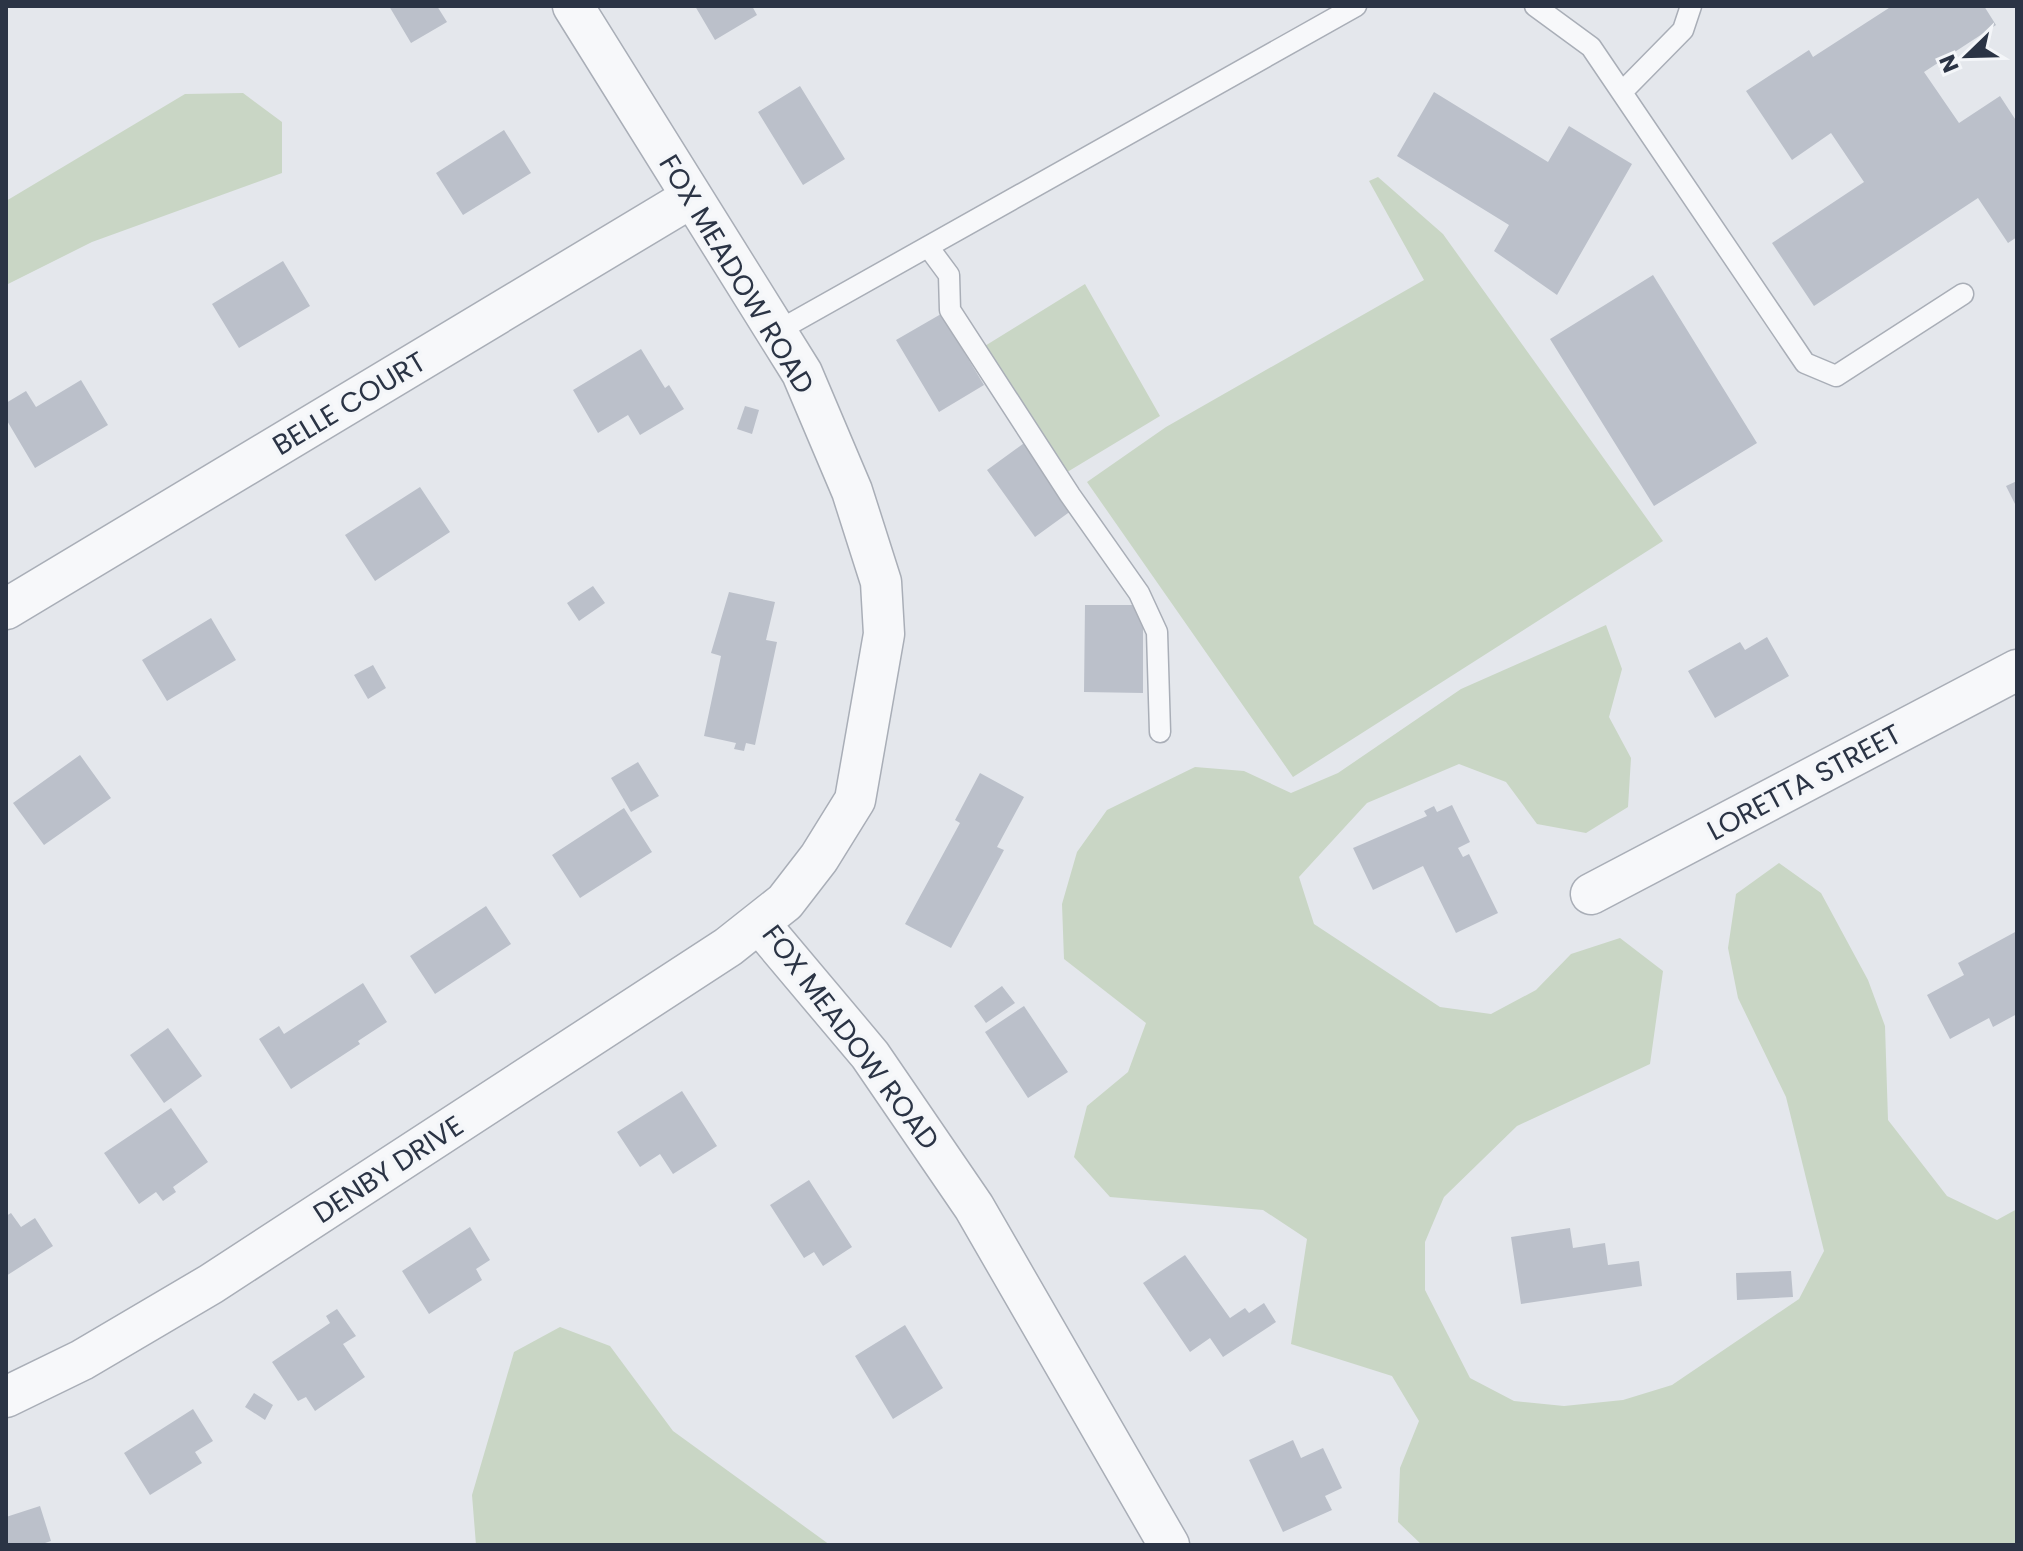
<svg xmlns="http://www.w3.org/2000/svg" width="2023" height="1551" viewBox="0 0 2023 1551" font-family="Poppins,sans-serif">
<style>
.green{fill:#c9d6c5}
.building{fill:#bbc0ca}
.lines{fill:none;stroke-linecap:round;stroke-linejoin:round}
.lane-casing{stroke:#a9aeb7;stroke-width:23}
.street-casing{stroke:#a9aeb7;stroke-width:43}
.lane{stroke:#f7f8fa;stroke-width:20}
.street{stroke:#f7f8fa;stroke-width:40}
.labels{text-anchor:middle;stroke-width:7;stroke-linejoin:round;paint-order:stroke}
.street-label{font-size:28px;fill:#2b3445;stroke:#f4f6f9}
</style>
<rect width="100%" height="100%" fill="#e4e7ec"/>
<!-- green -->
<path class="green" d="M243 93 282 122V173L92 242 6 285V201L185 94Z
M1378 177 1443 234 1663 541 1293 777 1087 482 1166 427 1424 280 1369 181Z
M1085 284 1160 416 1059 477 980 349Z
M1606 625 1622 669 1609 717 1631 758 1628 807 1586 833 1537 824 1506 782 1459 764 1367 803 1299 877 1314 924 1440 1007 1491 1014 1536 990 1571 954 1620 938 1663 971 1650 1064 1517 1126 1444 1197 1425 1242V1290L1470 1378 1514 1401 1564 1406 1623 1400 1672 1385 1799 1299 1824 1251 1786 1097 1738 998 1728 948 1736 894 1779 863 1821 893 1868 980 1885 1026 1888 1120 1947 1196 1997 1220 2017 1209V1545H1422L1398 1522 1400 1468 1419 1421 1392 1376 1291 1344 1307 1239 1263 1210 1110 1197 1074 1157 1087 1106 1128 1072 1146 1023 1064 959 1062 904 1077 852 1107 810 1195 767 1244 771 1291 793 1338 773 1461 689Z
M560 1327 610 1346 673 1431 830 1545H476L472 1495 514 1352Z"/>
<!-- building -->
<path class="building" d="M389 6H437L447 22 411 43Z
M695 6H752L757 15 715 40Z
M1892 6H1984L1996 25 1924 72 1959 123 2000 96 2017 122V237L2008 243 1978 198 1814 306 1772 243 1864 182 1831 133 1792 160 1746 91 1809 50 1813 57Z
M800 86 845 159 803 185 758 112Z
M1434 92 1548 162 1569 126 1632 164 1557 295 1494 251 1509 225 1397 156Z
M504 130 531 173 463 215 436 173Z
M283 261 310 306 239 348 212 304Z
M1653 275 1757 443 1654 506 1550 339Z
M941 314 984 385 939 412 896 340Z
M641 349 665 388 669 385 684 409 640 435 628 415 598 433 573 390Z
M81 380 108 425 35 468 6 419V403L26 391 36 407Z
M745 406 759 410 752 434 737 429Z
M1027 441 1075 508 1035 537 987 470Z
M2017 481V508L2006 486Z
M420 487 450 532 375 581 345 535Z
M593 586 605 603 579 621 567 603Z
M729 592 775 602 766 640 777 642 755 745 746 743 744 751 734 749 736 743 704 736 721 656 711 653Z
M1085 605H1143V693L1084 692Z
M211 618 236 660 167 701 142 660Z
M1767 637 1789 676 1715 718 1688 671 1740 642 1745 650Z
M373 665 386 688 368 699 354 675Z
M80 755 111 798 44 845 13 803Z
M638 762 659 796 631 812 611 778Z
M980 773 1024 797 997 847 1004 850 951 948 905 924 960 823 955 820Z
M1452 805 1470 842 1458 848 1463 857 1469 854 1498 913 1456 933 1423 866 1373 890 1353 848 1427 816 1424 811 1434 806 1437 812Z
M624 808 652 852 580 898 552 855Z
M486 906 511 944 435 994 410 956Z
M2017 931V1014L1993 1027 1989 1018 1950 1039 1927 995 1964 975 1958 963Z
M363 983 387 1022 358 1041 360 1044 291 1089 259 1039 279 1026 284 1034Z
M1002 986 1015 1003 986 1023 974 1006Z
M1024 1006 1068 1072 1028 1098 985 1032Z
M168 1028 202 1076 164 1103 130 1055Z
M682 1091 717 1146 673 1174 660 1154 640 1167 617 1132Z
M171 1108 208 1162 173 1187 176 1192 163 1201 156 1192 139 1204 104 1153Z
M809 1180 852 1247 823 1266 814 1252 804 1258 770 1205Z
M11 1213 21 1227 35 1218 53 1246 6 1276V1216Z
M470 1227 490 1260 476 1269 482 1280 429 1314 402 1271Z
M1570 1228 1573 1248 1605 1243 1608 1265 1639 1261 1642 1286 1521 1304 1511 1237Z
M1185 1255 1230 1318 1245 1308 1249 1313 1264 1303 1276 1322 1223 1357 1210 1338 1190 1352 1143 1283Z
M1791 1271 1793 1297 1737 1300 1736 1273Z
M337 1309 356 1336 343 1344 365 1377 315 1411 306 1397 298 1401 272 1362 330 1323 326 1316Z
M905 1325 943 1388 893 1419 855 1356Z
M254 1393 273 1405 265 1420 245 1407Z
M193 1409 213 1441 195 1452 202 1463 150 1495 124 1453Z
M1293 1440 1301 1458 1323 1448 1342 1488 1325 1496 1332 1510 1283 1532 1249 1460Z
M40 1506 51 1541 39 1545H6V1517Z"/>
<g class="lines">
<defs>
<path id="lane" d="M1535 6 1591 47 1805 363 1836 376 1963 294
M1622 92 1683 30 1691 6
M929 248 949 275 950 310 1070 495 1139 593 1157 632 1160 732
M776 332 1356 6"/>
<path id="street" d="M6 609 692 197
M1591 894 2017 670
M759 923 870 1055 974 1207 1169 1545
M6 1397 82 1360 211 1284 728 947 785 902 819 858 855 800 884 634 881 582 852 491 802 373 573 6"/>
</defs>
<!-- lane casing -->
<use href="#lane" class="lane-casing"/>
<!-- street casing -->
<use href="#street" class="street-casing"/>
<!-- lane -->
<use href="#lane" class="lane"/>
<!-- street -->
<use href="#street" class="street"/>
</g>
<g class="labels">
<!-- street labels -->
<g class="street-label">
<text transform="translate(737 274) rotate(59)" y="10">FOX MEADOW ROAD</text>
<text transform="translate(349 403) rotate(-31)" y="10">BELLE COURT</text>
<text transform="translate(1804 782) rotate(-28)" y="10">LORETTA STREET</text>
<text transform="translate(851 1037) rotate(53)" y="10">FOX MEADOW ROAD</text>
<text transform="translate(388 1169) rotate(-33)" y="10">DENBY DRIVE</text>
</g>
</g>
<!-- border -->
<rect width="2023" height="1551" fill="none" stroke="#2b3445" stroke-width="16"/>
<!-- north arrow -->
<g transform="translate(1967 56) rotate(247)" stroke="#f4f6f9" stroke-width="6" paint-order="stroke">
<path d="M0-6L14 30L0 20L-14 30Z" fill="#2b3445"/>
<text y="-12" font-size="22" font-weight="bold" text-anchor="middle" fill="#2b3445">N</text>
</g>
</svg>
